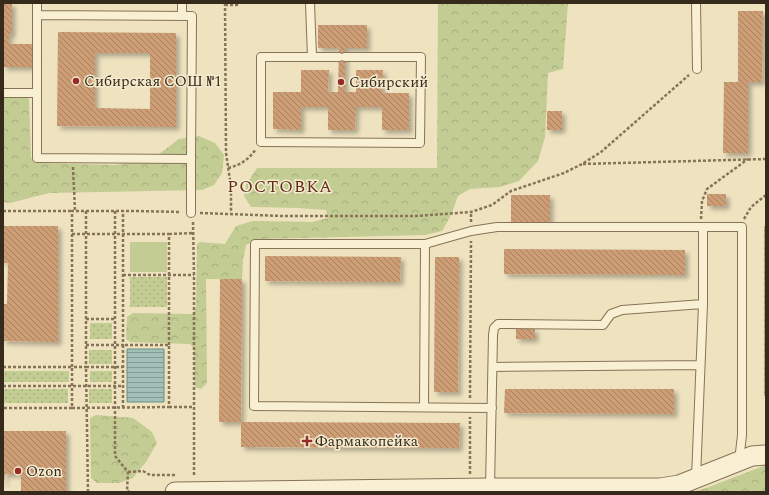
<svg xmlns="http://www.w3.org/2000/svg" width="769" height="495" viewBox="0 0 769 495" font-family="Spectral,serif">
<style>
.grass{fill:url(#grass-dots)}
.forest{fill:url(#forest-crowns)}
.green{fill:#c3cc93}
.water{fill:url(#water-rules);stroke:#6a8e86}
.building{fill:url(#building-back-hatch);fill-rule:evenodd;filter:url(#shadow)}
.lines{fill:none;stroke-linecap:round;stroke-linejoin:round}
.service-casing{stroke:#877357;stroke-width:10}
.tertiary-casing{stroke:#877357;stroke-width:21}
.path{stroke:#877357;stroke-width:2.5;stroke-dasharray:3 2;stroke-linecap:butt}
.service{stroke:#f9efd2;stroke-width:8}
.tertiary{stroke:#f9efd2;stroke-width:19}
.poi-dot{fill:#962b27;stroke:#f5eccf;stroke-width:1.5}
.labels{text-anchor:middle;stroke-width:3;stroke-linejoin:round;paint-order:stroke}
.poi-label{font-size:15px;fill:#362a1c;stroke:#f5eccf;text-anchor:start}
.quarter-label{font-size:17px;letter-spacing:1px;fill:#632d1b;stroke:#f5eccf}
</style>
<defs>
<pattern id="grass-dots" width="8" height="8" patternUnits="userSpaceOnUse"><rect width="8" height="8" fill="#c3cc93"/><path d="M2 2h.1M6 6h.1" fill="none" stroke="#a8af7e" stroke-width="1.8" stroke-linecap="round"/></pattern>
<pattern id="forest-crowns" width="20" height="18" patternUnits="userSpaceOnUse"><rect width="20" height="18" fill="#c3cc93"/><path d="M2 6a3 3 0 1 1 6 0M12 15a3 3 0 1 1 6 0" fill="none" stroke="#a8af7e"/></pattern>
<pattern id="water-rules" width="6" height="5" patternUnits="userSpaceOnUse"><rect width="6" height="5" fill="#a2c0b8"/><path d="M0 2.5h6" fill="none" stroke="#859c95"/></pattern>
<pattern id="building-back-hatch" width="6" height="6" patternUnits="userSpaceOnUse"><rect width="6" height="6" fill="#cd9d74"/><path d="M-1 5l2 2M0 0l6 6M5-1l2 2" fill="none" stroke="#a7805e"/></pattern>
<filter id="shadow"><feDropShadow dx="3.5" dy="3.5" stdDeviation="2" flood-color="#0004"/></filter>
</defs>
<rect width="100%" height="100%" fill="#eee2bf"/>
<!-- grass -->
<path class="grass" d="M130 277H167V307H130Z
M90 323H112V339H90Z
M89 350H112V364H89Z
M3 371H69V382H3Z
M90 371H112V382H90Z
M3 389H68V403H3Z
M89 389H112V403H89Z"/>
<!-- forest -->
<path class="forest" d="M438 3H568L563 69 548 73 545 137 538 161 519 181 500 187 470 189 458 196 451 215 442 231 425 235 258 239 246 245 243 260 242 279H206L207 383 201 389 195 387 194 348 190 344 130 342 126 339 127 317 133 313 192 314 196 309 197 244 200 242 225 244 236 226 253 221 312 222 328 218 326 210 298 208 251 207 244 196 246 185 257 168H437Z
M3 94 22 95 29 99 31 158 38 163 115 165 154 158 179 139 199 136 215 143 224 155 222 173 214 185 202 190 49 193 10 203 3 202Z
M96 415 133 418 152 432 157 443 146 462 133 478 119 483H97L91 478 90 418Z
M766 465V492H692L706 488Z"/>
<!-- green -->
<path class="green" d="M130 242H167V272H130Z"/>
<!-- water -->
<path class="water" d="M127 349H164V402H127Z"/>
<!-- building -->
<path class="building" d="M3 3H12V34H9V44H34V67H3Z
M738 11H763L762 82H748V153H723L724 82H738Z
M318 25H367V48H345V92H356V70H383L382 93H409V130H382V107H356L355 130H328V107H301V130L273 129V92H301V70H329L328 92H338L339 48H318Z
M58 32 176 33V127L57 126ZM95 53H150V109L95 108Z
M547 111H562V130H547Z
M707 194H726V206H707Z
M511 195H550V223H511Z
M3 226H58V342L3 341V304H7L8 263H3Z
M764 226H766V396H764Z
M504 249 685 250V275L504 274Z
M265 256 401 257 400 282 265 281Z
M435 257H459L458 392H434Z
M220 279H242L241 422H219Z
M516 328 535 329V339H516Z
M505 389H674V414L504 413Z
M241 422 460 423 459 448 241 447Z
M3 431H66V492H21V474H5L4 484H3Z"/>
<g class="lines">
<defs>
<path id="service" d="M310 3 312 57
M696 3 697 69
M37 15 192 16 191 159 37 158Z
M37 15V3
M182 16V3
M339 57H261V142L420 143 421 57H345
M3 93H37
M191 213V159
M425 244 471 231 497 227H703
M493 367 700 365
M424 407 425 244H255L254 406 492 408
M696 478 703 304V227H742V435L739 461
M490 488 493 335 494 328 498 324 603 325 611 314 622 310 703 304"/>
<path id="tertiary" d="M175 492 490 488H660L679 485 752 456 766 455"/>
</defs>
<!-- service casing -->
<use href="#service" class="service-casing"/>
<!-- tertiary casing -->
<use href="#tertiary" class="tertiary-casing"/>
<!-- path -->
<path class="path" d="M225 3 226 153 231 187V213
M225 5H237V3
M583 164 766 159
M73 167 75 211
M228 168C241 165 249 159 256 149
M3 211H72
M86 211V367H72V211H137L181 212
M115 211V345H123V211
M200 213 283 216H416L471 212 492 205 511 191 564 173 582 164 601 152 689 75
M701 219 702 201 707 189 748 159
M744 219 751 207 766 195
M193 222 194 275V477
M471 222V212
M72 234H169V345
M169 234 193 233
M123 275H194
M86 319H115
M86 345H115V456L128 472 127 491 130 492
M3 367H72V408H3
M3 386H123
M470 398 471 241
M169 407H194
M72 408 169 407V345H123V407
M128 472 143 471 150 475H176
M470 474V417
M88 492 86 367H123"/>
<!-- service -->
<use href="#service" class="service"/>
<!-- tertiary -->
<use href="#tertiary" class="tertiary"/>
</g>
<!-- markers -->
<g class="poi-dot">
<circle cx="76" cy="81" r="4"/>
<circle cx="341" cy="82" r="4"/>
<path d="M305 435h4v4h4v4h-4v4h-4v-4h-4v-4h4z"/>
<circle cx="18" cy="471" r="4"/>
</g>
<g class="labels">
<!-- poi labels -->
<g class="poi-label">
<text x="84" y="86">Сибирская СОШ №1</text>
<text x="349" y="87">Сибирский</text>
<text x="315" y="446">Фармакопейка</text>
<text x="26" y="476">Ozon</text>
</g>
<!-- quarter labels -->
<g class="quarter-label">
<text x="280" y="192">РОСТОВКА</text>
</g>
</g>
<!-- border -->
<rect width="769" height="495" fill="none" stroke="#362a1c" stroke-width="8"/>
</svg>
